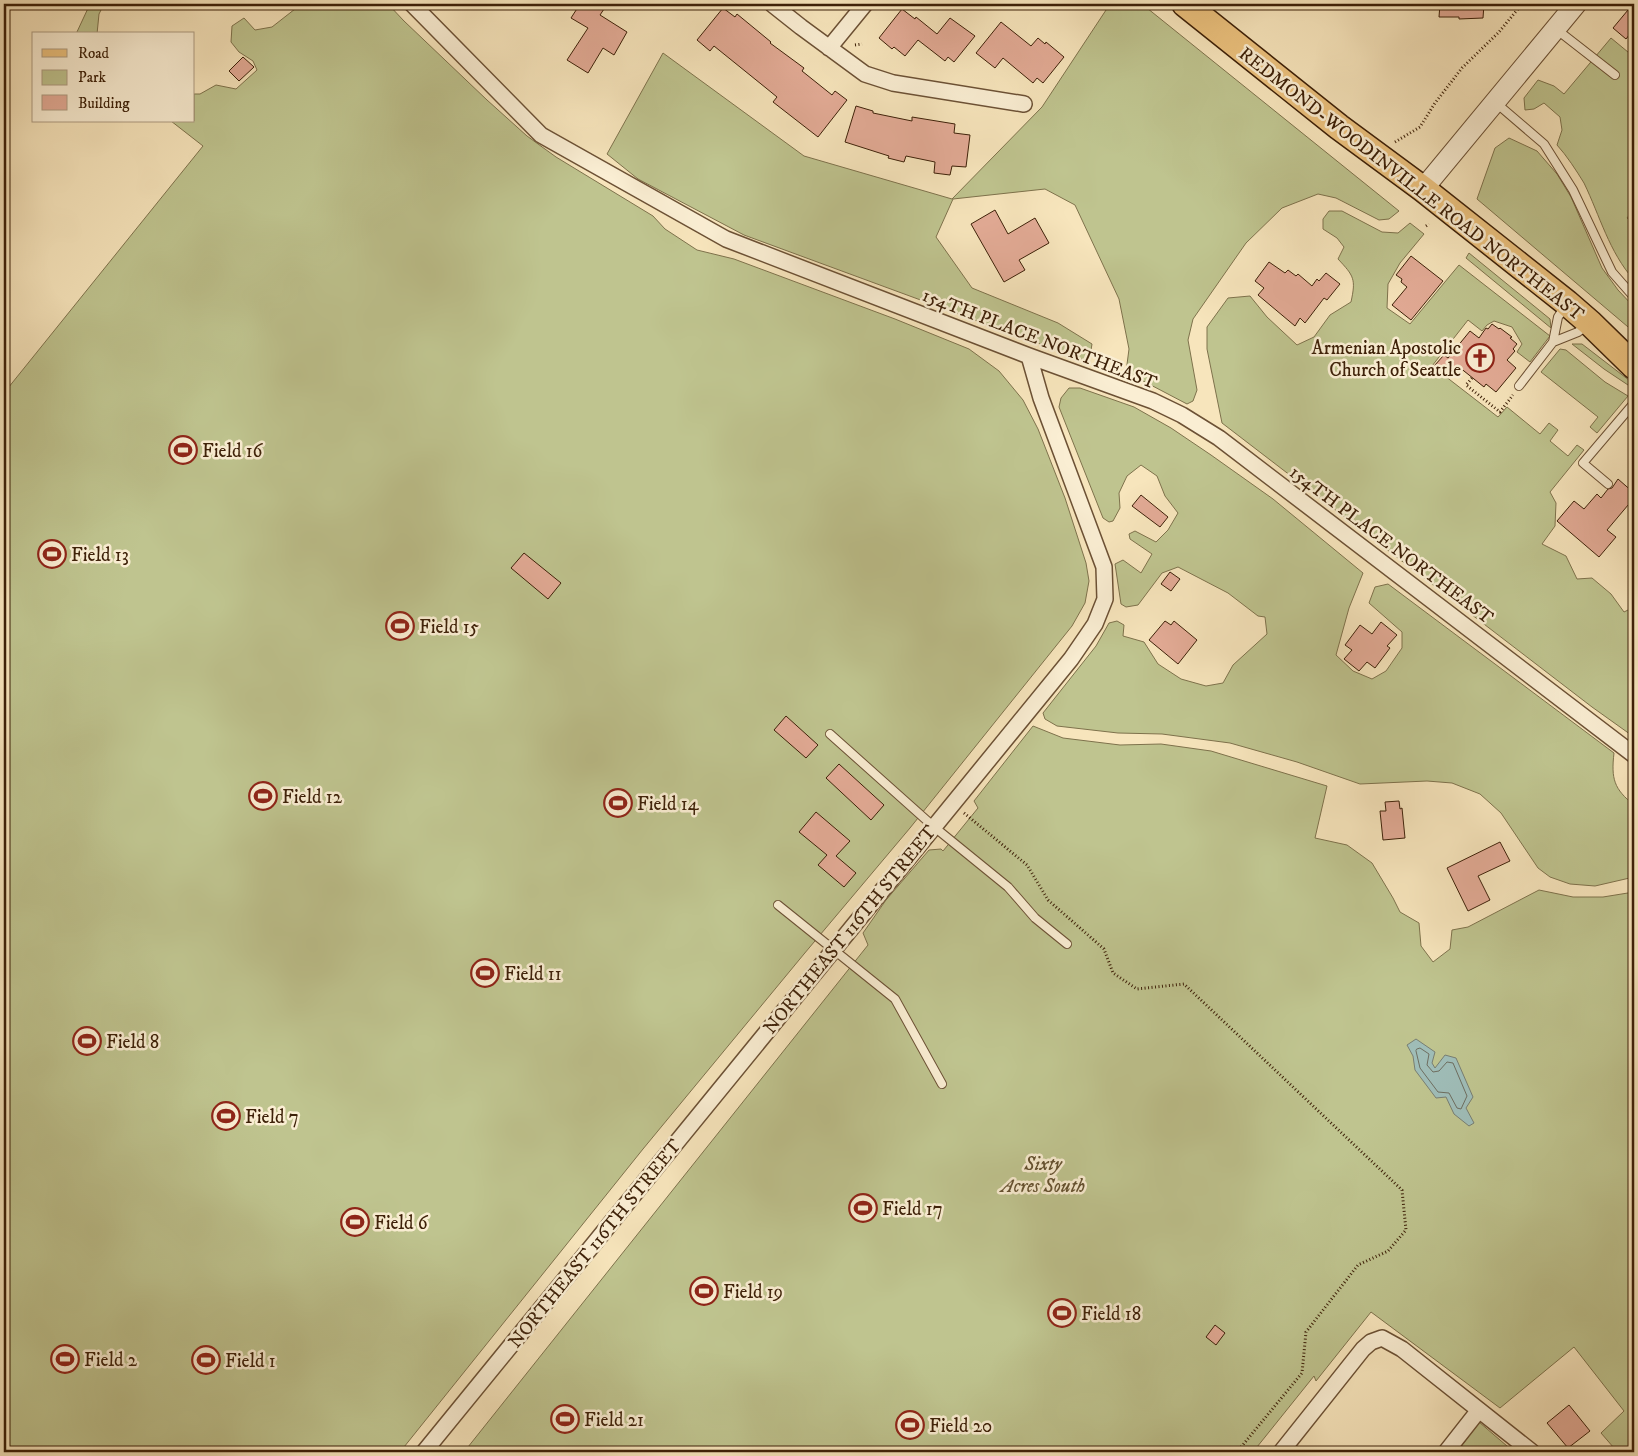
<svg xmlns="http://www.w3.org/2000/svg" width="1638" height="1456" viewBox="0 0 1638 1456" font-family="'IM FELL DW Pica',serif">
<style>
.green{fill:#bfc48f;stroke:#7e724c}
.water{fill:#9fbdb8;stroke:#787e72}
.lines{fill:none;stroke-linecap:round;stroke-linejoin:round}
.shore{stroke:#6e6e60;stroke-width:1}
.building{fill:#e3ab96;stroke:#3d2008}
.service-casing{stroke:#6c5135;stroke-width:10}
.minor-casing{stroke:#6c5135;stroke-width:18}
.tertiary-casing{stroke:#6c5135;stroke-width:22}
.primary-casing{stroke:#3d2008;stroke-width:28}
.path{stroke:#3d2008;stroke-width:3;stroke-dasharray:1 2.5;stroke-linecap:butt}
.service{stroke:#faeed3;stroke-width:8}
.minor{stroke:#faeed3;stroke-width:15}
.tertiary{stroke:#faeed3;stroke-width:20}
.primary{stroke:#ecc27e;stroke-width:25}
.labels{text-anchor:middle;stroke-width:5;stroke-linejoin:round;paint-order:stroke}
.street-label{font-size:19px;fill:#3d2008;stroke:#faeed3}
.poi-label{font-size:19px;fill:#3d2008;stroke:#faeed3;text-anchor:start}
.park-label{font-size:19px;font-style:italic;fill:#645130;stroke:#faeed3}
</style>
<rect width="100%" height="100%" fill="#f7e5bc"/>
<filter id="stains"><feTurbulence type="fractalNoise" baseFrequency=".004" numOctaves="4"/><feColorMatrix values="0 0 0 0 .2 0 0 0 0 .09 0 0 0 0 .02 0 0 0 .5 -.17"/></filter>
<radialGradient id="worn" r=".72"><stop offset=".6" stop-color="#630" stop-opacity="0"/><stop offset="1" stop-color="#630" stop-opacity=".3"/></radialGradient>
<!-- green -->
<path class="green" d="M90 4H104L99 14 97 34H76Z
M298 4H388L404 21 487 100 527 136 556 157 653 216 665 229 697 250 734 259 895 319 969 349 999 371 1023 400 1038 429 1065 498 1086 563 1089 581 1085 603 1072 626 910 828 804 954 643 1149 400 1452H4V393L203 146 171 121H194V94H200L216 85 236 89 257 70 253 61 239 52 231 42 232 26 244 18 255 30 272 27 295 9Z
M1110 4H1142L1399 211 1389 219 1379 220 1336 198 1318 194 1282 208 1246 243 1193 319 1188 340 1197 390 1193 401 1187 404 1126 372 1129 349 1119 299 1075 205 1045 189 953 199 936 237 972 288 1058 323 1092 344 1089 362 744 235 638 179 607 154 663 53 804 156 952 199 1042 107Z
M1611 38 1634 57V209L1627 218 1634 224V280C1609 252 1600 216 1584 183 1576 170 1567 156 1557 145L1562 130 1560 117 1544 103 1534 109 1525 110 1524 98 1538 80 1554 86 1564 94Z
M1509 138 1537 151 1557 174 1571 197 1602 268 1618 290 1634 307V332L1477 199 1495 148Z
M1329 211H1342L1382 232 1398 233 1410 223 1424 234 1400 263 1388 284 1387 308 1410 324 1459 265 1550 336 1530 362 1517 352 1522 344 1512 327 1494 321 1487 325 1482 331 1468 320 1432 366 1498 417 1507 407 1540 434 1549 423 1558 430 1550 441 1568 456 1577 445 1584 450 1550 492 1556 503 1555 526 1542 544 1566 556 1577 579 1592 578 1611 594 1624 612 1634 607V737L1592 707 1222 423 1207 349V327L1228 298 1250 296 1267 317 1297 345 1314 337 1330 315 1351 302C1356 279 1354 276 1338 259L1344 247 1337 238 1323 229V219Z
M1469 253 1550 319 1551 328 1466 258Z
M1572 344H1582L1634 384V389L1604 369Z
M1560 349 1566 350 1605 382 1628 396 1597 433 1590 427 1598 417 1541 372Z
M1069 388H1080L1134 407 1171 428 1211 455 1273 499 1363 573 1349 608 1336 655 1353 671 1372 679 1386 671 1402 648V632L1369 603 1375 587 1388 584 1614 753C1611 779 1614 789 1634 805V877L1595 886 1570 884 1550 877 1538 868 1501 813 1480 794 1452 783 1427 781 1360 784 1297 762 1230 743 1162 734 1118 733 1057 726 1045 719 1043 713 1096 646 1109 623 1117 621 1124 625 1123 636 1144 642 1158 664 1181 679 1206 686 1223 683 1233 665 1267 634 1265 617 1258 616 1228 593 1178 567 1162 573 1138 605 1126 607 1121 604 1115 564 1123 560 1141 573 1152 554 1130 539 1129 534 1135 531 1156 542 1168 530 1178 513 1165 496 1157 476 1141 465 1127 476 1119 493 1120 508 1113 521 1109 522 1103 518 1059 407 1061 398Z
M1033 726 1063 738 1120 745 1161 744 1211 751 1327 786 1315 838 1347 845 1372 863 1393 898 1400 912 1419 923 1421 946 1433 962 1450 949 1452 930 1468 927 1539 890 1573 897H1603L1634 892V1326L1629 1331 1634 1336V1452H1612L1614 1448 1601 1433 1624 1411 1574 1347 1500 1408 1371 1312 1316 1381 1314 1376 1253 1452H464L868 945 863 933 886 900 929 850 941 849 943 851 978 808 974 801Z
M1479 1422 1514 1452H1457Z"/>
<!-- water -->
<path class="water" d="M1416 1039 1435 1052 1432 1063 1435 1068 1445 1055 1456 1058 1473 1097 1466 1108 1474 1123 1469 1126 1454 1114 1446 1097 1436 1098 1415 1070 1413 1056 1407 1045Z"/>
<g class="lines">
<!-- shore -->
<path class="shore" d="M1417 1049 1420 1048 1429 1054 1427 1065 1433 1072 1439 1071 1447 1062 1453 1063 1467 1096 1461 1109 1457 1108 1449 1093 1438 1092 1420 1068 1416 1051Z"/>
</g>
<!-- building -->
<path class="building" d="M580 4H595L604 9 600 15 627 32 614 55 603 48 588 73 567 60 588 28 571 18Z
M1440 4H1484L1483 18 1459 19V17H1439Z
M1633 4H1634V29L1626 39 1613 28Z
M723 8 735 17 737 14 771 42 770 43 804 68 802 71 832 95 835 91 847 100 818 137 773 102 777 97 766 88 714 46 710 51 697 40Z
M902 9 915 19 916 17 937 34 950 18 975 36 954 62 948 57 945 61 918 40 905 56 894 47 892 49 879 38Z
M1001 22 1031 46 1038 38 1045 44 1046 42 1064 57 1043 83 1037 78 1033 83 1003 58 995 68 976 53Z
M243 57 254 67 239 81 229 71Z
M856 106 873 111V113L912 121V117L955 124 954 133 970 135 966 167 952 166 950 175 934 173 935 162 906 156 904 162 888 158 889 156 845 142Z
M995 210 1008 234 1035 218 1049 243 1019 260 1025 270 1004 282 971 224Z
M1411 256 1443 281 1411 320 1392 305 1407 287 1401 282 1402 279 1396 275Z
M1269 262 1285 273 1288 270 1296 276 1298 274 1312 286 1317 279 1319 281 1326 273 1340 284 1327 300 1324 298 1305 323 1300 318 1295 326 1258 295 1264 288 1255 281Z
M1492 324 1499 329 1500 328 1512 337 1510 338 1517 344 1513 349 1515 351 1507 360 1516 368 1496 392 1486 384 1484 387 1459 367 1449 378 1434 366 1444 355 1448 358 1470 331 1479 338 1486 328 1488 329Z
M1618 479 1634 493V498L1607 530 1616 537 1599 557 1557 521 1574 501 1584 509 1597 494 1601 498 1608 489 1612 488Z
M1141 495 1168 517 1160 527 1132 506Z
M524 553 561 583 548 599 511 568Z
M1170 572 1180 579 1171 591 1161 584Z
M1165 621 1171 625 1174 621 1197 640 1178 664 1149 640Z
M1381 622 1397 635 1387 646 1390 648 1375 668 1367 662 1359 671 1344 659 1352 650 1345 645 1360 625 1372 634Z
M786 716 818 745 806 758 774 730Z
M839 764 884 805 871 820 826 778Z
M1399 801 1400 809 1402 808 1405 838 1383 840 1380 811H1386L1385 802Z
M816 812 850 841 836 856 856 873 844 887 818 865 827 855 799 832Z
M1500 842 1510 861 1478 876 1490 900 1468 911 1447 868Z
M1215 1325 1225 1333 1216 1345 1206 1337Z
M1569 1405 1590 1431 1568 1448 1547 1423Z"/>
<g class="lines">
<defs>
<path id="service" d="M1556 29 1615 75
M1495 102 1544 144 1573 190 1612 272 1634 297
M1553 342 1578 332 1587 325
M1519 386 1553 342 1558 317 1566 305
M1608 484 1583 463 1634 403
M830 734 933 826 1008 887 1035 918 1067 944
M778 905 895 999 942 1084"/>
<path id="minor" d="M412 4 541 135 726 239 1029 356 1153 401 1182 415 1219 438 1634 755
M772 4 801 27 865 74 893 83 1024 104
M829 48 865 4
M424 1452 1071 659 1095 624 1105 599 1104 567 1041 398 1029 356
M1281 1452 1363 1349 1371 1342 1382 1338 1402 1349 1532 1452
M1446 1452 1479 1410"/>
<path id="tertiary" d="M1423 189 1576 4"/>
<path id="primary" d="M1185 4 1339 127 1423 189 1567 303 1590 323 1634 366"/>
</defs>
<!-- service casing -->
<use href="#service" class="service-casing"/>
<!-- minor casing -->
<use href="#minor" class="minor-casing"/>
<!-- tertiary casing -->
<use href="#tertiary" class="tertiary-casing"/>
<!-- primary casing -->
<use href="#primary" class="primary-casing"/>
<!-- path -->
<path class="path" d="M855 45 862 44
M1395 142 1420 127 1435 103 1462 68 1499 32 1522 4
M1426 226 1429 224
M1472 378 1466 385 1500 412 1513 395
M964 813 1027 865 1048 900 1104 949 1113 973 1137 989 1184 984 1402 1190 1406 1230 1388 1251 1358 1265 1306 1332 1302 1373 1237 1452"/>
<!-- service -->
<use href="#service" class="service"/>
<!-- minor -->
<use href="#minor" class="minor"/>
<!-- tertiary -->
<use href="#tertiary" class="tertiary"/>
<!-- primary -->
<use href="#primary" class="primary"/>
</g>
<!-- icons -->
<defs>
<symbol id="church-ring" viewBox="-11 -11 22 22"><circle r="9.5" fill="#faeed3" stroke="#8f2418" stroke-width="1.5"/><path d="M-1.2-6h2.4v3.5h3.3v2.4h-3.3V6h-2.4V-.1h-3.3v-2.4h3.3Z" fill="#8f2418"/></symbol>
<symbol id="stadium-ring" viewBox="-11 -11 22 22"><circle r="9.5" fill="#faeed3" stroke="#8f2418" stroke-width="1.5"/><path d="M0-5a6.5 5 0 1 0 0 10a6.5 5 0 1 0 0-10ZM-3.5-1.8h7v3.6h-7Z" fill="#8f2418"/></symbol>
</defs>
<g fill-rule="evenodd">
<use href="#church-ring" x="1464" y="342" width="32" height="32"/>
<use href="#stadium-ring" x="167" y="434" width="32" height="32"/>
<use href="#stadium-ring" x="36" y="538" width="32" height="32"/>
<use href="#stadium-ring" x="384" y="610" width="32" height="32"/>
<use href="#stadium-ring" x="247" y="780" width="32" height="32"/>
<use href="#stadium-ring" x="602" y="787" width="32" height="32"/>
<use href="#stadium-ring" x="469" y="957" width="32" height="32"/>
<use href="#stadium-ring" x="71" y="1025" width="32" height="32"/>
<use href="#stadium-ring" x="210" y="1100" width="32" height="32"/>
<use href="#stadium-ring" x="847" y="1192" width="32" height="32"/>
<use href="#stadium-ring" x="339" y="1206" width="32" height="32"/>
<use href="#stadium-ring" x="688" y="1275" width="32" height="32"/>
<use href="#stadium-ring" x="1046" y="1297" width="32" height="32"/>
<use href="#stadium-ring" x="49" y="1343" width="32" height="32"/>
<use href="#stadium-ring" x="190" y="1344" width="32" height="32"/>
<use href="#stadium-ring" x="549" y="1403" width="32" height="32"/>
<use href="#stadium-ring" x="894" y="1409" width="32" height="32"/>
</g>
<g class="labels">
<!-- street labels -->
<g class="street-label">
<text transform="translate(1412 183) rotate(38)" y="7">REDMOND-WOODINVILLE ROAD NORTHEAST</text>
<text transform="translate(1040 338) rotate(21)" y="7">154TH PLACE NORTHEAST</text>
<text transform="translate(1392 544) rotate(37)" y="7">154TH PLACE NORTHEAST</text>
<text transform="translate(849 929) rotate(-51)" y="7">NORTHEAST 116TH STREET</text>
<text transform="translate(594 1243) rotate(-51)" y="7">NORTHEAST 116TH STREET</text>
</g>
<!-- poi labels -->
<g class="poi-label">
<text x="1461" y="354" text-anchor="end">Armenian Apostolic<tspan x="1461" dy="22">Church of Seattle</tspan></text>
<text x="202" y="457">Field 16</text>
<text x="71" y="561">Field 13</text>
<text x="419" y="633">Field 15</text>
<text x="282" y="803">Field 12</text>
<text x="637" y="810">Field 14</text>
<text x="504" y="980">Field 11</text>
<text x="106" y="1048">Field 8</text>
<text x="245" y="1123">Field 7</text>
<text x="882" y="1215">Field 17</text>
<text x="374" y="1229">Field 6</text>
<text x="723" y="1298">Field 19</text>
<text x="1081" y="1320">Field 18</text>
<text x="84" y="1366">Field 2</text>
<text x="225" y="1367">Field 1</text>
<text x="584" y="1426">Field 21</text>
<text x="929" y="1432">Field 20</text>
</g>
<!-- park labels -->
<g class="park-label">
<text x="1043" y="1170">Sixty<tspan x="1043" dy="22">Acres South</tspan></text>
</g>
</g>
<!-- margin -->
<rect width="1638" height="1456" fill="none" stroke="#f7e5bc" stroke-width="20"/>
<rect x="5" y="5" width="1628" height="1446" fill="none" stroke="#3d2008" stroke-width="2.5"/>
<rect x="10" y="10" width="1618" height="1436" fill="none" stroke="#3d2008"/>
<!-- legend -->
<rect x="32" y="32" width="162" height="90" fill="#faeed3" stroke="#ae9c82"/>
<rect x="42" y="49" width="25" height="8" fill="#ecc27e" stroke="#ae9c82"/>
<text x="78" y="58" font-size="15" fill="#3d2008">Road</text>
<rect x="42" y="70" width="25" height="15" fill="#bfc48f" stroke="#ae9c82"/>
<text x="78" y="82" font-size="15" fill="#3d2008">Park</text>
<rect x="42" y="95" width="25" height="15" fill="#e3ab96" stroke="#ae9c82"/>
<text x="78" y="108" font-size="15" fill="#3d2008">Building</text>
<rect width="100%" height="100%" filter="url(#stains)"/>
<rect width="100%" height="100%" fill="url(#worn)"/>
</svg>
